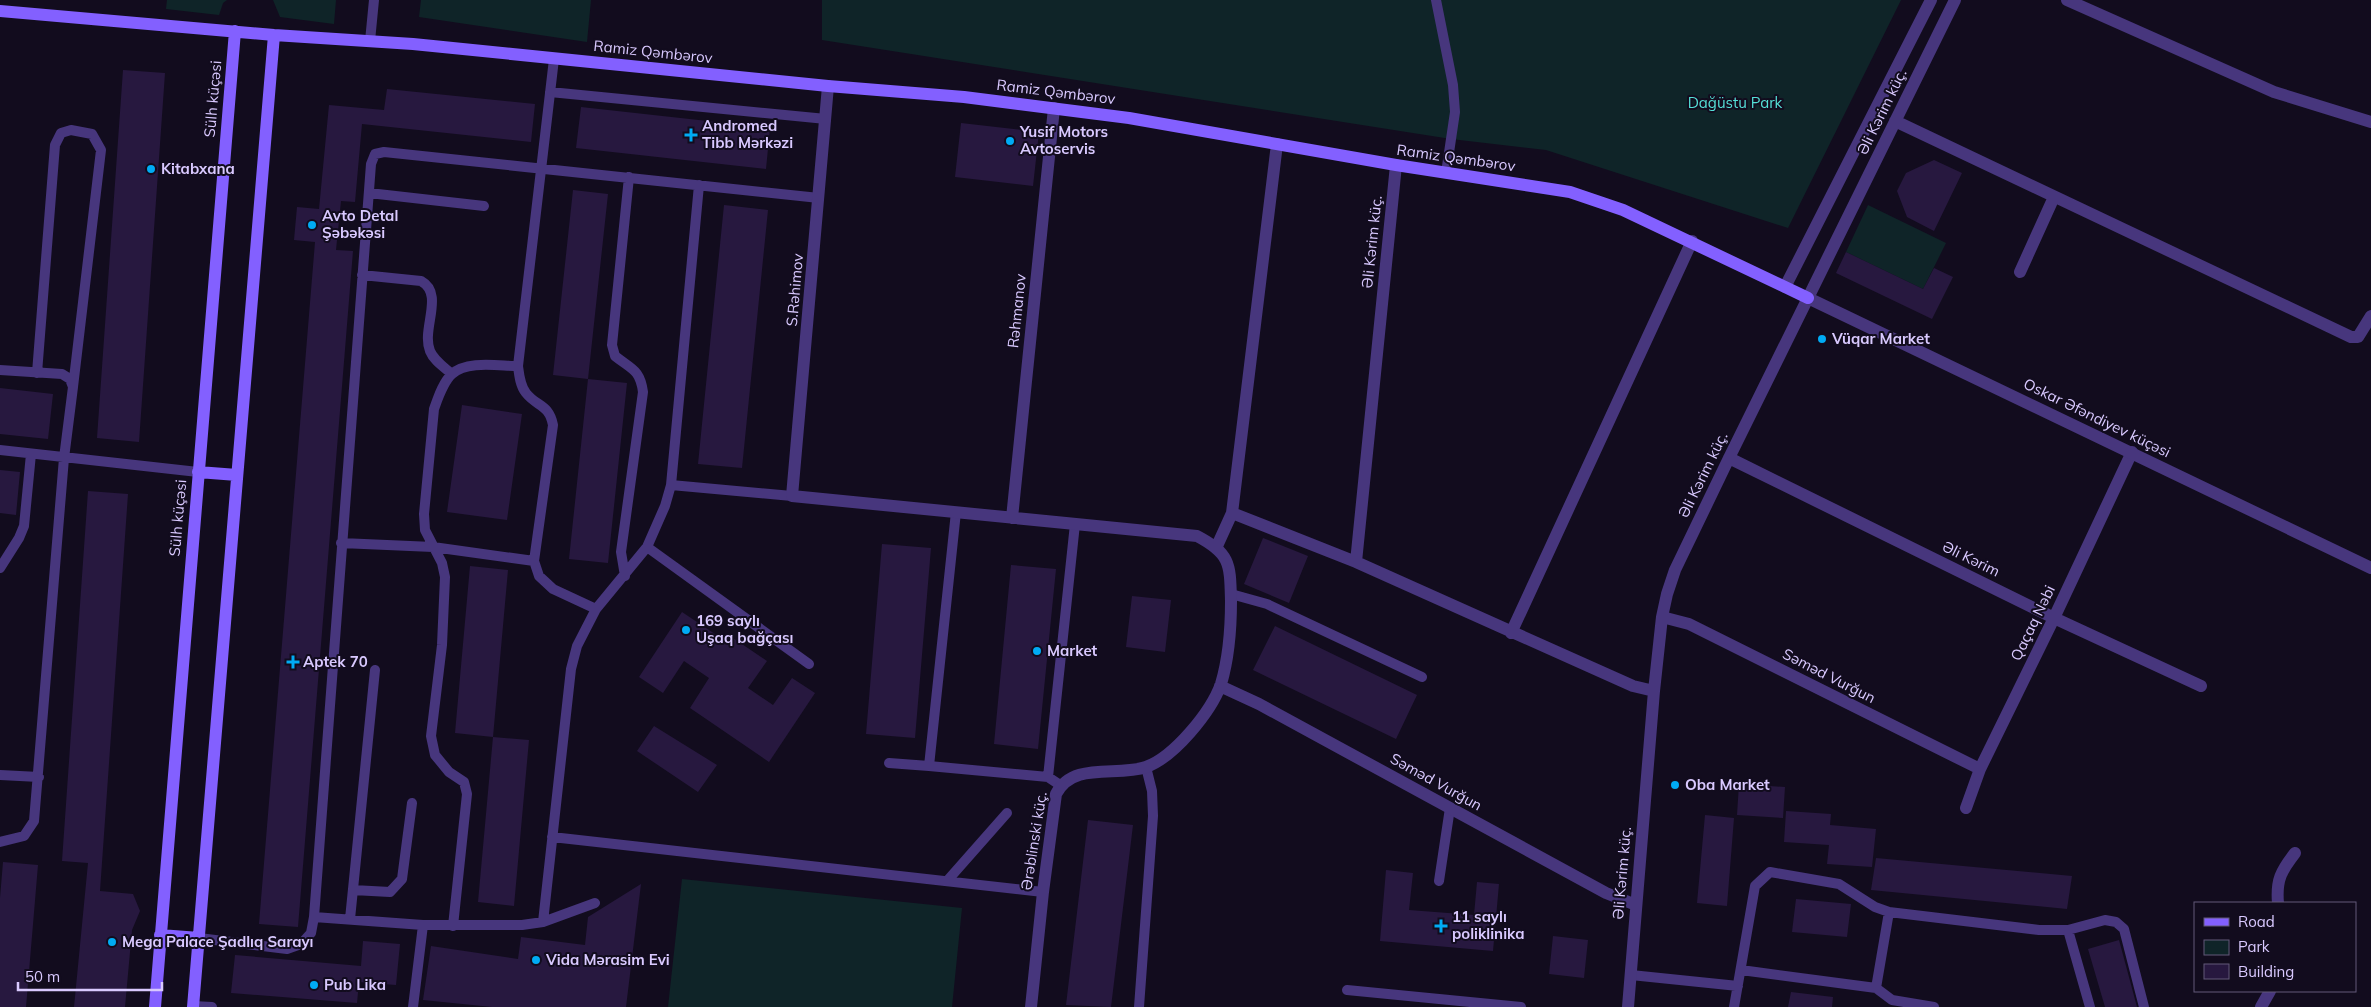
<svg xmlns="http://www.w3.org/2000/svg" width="2371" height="1007" viewBox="0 0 2371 1007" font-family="Mulish,sans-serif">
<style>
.green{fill:#0f2428}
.building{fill:#27183f}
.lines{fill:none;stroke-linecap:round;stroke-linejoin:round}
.service{stroke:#47367d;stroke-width:10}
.minor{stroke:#47367d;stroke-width:12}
.tertiary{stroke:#47367d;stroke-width:12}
.secondary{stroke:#8360ff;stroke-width:12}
.poi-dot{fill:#00abf4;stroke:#120c1e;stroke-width:2}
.labels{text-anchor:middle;stroke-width:4;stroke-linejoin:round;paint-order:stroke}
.street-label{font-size:15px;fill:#d9c9ff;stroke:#120c1e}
.park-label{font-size:15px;fill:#55dfd7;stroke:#120c1e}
.poi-label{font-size:15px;font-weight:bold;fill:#d9c9ff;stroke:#120c1e;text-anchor:start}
</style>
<rect width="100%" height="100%" fill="#120c1e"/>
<!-- green -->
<path class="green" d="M167 0H227L223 3 219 15 166 9Z
M273 0H336L334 24 280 17Z
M421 0H591L587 42 419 17Z
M822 0H1901L1788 228 1546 150 1451 139 822 40Z
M1868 205 1946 243 1923 289 1846 252Z
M682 879 962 908 952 1007H668Z"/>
<!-- building -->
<path class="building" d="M123 70 165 73 139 442 97 438Z
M387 89 535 104 531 142 362 124 355 202 341 201 336 250 353 251 298 927 259 924 315 242 294 240 297 207 319 209 329 105 384 110Z
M581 107 770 128 766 169 576 148Z
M961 123 1039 132 1033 186 955 177Z
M1934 160 1962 173 1934 231 1907 217 1897 191 1906 173Z
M573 190 608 194 588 379 553 375Z
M724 205 768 210 742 468 698 464Z
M1846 252 1923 289 1934 268 1953 277 1932 319 1836 273Z
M588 379 627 383 608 563 569 559Z
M0 388 53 394 48 439 0 434Z
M462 405 522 414 507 520 447 512Z
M0 470 20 472 16 515 0 513Z
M88 491 128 494 100 891 133 894 140 911 132 930 125 1007H74L88 863 62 861Z
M1263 538 1308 556 1289 603 1244 584Z
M882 544 931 548 915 738 866 734Z
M1011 565 1056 569 1038 749 994 744Z
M470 566 508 570 493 737 455 733Z
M1132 596 1171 600 1165 652 1126 647Z
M682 612 730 644 733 638 767 661 748 688 773 705 792 678 815 693 769 762 690 708 709 678 684 661 663 693 639 677Z
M1275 626 1417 695 1396 739 1253 670Z
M654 726 717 765 698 792 637 751Z
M493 737 529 740 514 906 478 902Z
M1739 784 1785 787 1783 818 1737 815Z
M1786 811 1831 814 1830 825 1876 829 1872 867 1827 864 1829 845 1784 842Z
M1705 815 1734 818 1727 906 1697 903Z
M1088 820 1133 825 1111 1007 1066 1005Z
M1876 858 2072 876 2067 909 1871 890Z
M3 862 38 865 26 1007H0V898Z
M1386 870 1413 873 1409 910 1474 915 1477 882 1499 884 1493 951 1380 941Z
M641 884 626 1007H492L423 1000 431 946 518 959 521 937 585 945 588 917Z
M1796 899 1851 904 1847 937 1792 932Z
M1553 936 1588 940 1584 978 1549 974Z
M2119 940 2126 966 2137 1007H2105L2088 949Z
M363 941 400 944 396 985 359 982 357 1003 231 993 235 955 361 966Z
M1791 992 1833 997 1832 1007H1788Z"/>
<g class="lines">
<!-- service -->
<path class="service" d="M1436 0 1453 85 1455 112 1446 173
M370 41 374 0
M550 92 826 119
M369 193 484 206
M362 275 421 281C445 294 421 329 430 351 434 361 444 367 452 374
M0 370 62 374 70 379 73 387 64 458 34 821 24 836 0 842
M37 373 55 145 61 133 71 130 92 134 101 150 73 387
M0 450 198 472
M671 485 792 496
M956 512 929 766 1048 777 1060 785
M341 543 433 547 534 561 553 425C549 404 537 407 526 393 520 386 519 374 518 366L554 59
M647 547 809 664
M534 561 539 576 553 589 596 609
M0 568 19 538 24 526 31 454
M625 576 621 552 643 392C640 369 631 369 615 356L612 345 629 177
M1231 594 1267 604 1422 677
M889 763 929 766
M0 775 39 777
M1048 777 1075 524
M552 837 1043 892
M947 881 1007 813
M1439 881 1450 808
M353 890 390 892 402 879 412 803
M314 917 423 925H522L543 922 595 903
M350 919 375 670
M543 922 571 669 577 646 596 609 647 547 665 506 671 485 699 185
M453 926 467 794 464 782 449 772 435 755 431 736 442 645 445 577 442 563 425 530 424 514 434 409C438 398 443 382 452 374 467 360 499 366 518 366
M2068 930 2090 1007
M199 938 287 949 301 944 311 933 314 917 371 164 375 154 384 152 819 198
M1741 970 1876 988 1892 1000 1934 1007
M1631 975 1738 986
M1876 988 1889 912
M1347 990 1521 1007
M193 1006 212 1007
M413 1007 423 925
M1139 1007 1153 816 1152 791 1146 767
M1734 1007 1755 886 1770 872 1839 884 1875 907 1889 912 2039 930H2068L2105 920 2116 922 2124 929 2144 1007"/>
<!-- minor -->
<path class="minor" d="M2067 0 2274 92 2371 122
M828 86 792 496 1197 536C1231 554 1230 564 1231 601 1231 629 1229 657 1221 684 1211 712 1174 757 1146 767 1116 777 1073 761 1056 794L1043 892 1031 1007
M1895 121 2351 337H2358L2371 316
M2020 272 2054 197
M1785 287 1931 0
M1729 458 2054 618 2201 686
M1232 513 1277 144
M1012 518 1054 108
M1217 546 1232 513 1356 562 1633 686 1654 691
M1356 562 1396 165
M1662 617 1689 624 1980 769
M1511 633 1692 241
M1220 686 1259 704 1606 893 1636 905
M1966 808 1980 769 2054 618 2132 452
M2278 903C2276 880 2281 871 2295 853
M1628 1007 1654 691 1662 617 1667 594 1675 570 1729 458 1955 0
M2261 1007 2270 991"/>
<!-- tertiary -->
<path class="tertiary" d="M1808 298 2371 568"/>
<!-- secondary -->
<path class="secondary" d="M0 11 274 35 413 44 828 86 964 97 1129 118 1396 165 1570 192 1623 210 1808 298
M198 472 237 475
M160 935 199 938
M155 1007 235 31
M193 1007 274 35"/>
</g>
<!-- markers -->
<g class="poi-dot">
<path d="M688.5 127.5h5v5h5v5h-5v5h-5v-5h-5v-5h5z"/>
<circle cx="1010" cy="141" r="5"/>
<circle cx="151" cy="169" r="5"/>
<circle cx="312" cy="225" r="5"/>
<circle cx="1822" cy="339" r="5"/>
<circle cx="686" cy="630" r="5"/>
<circle cx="1037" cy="651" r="5"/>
<path d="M290.5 654.5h5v5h5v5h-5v5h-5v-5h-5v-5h5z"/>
<circle cx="1675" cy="785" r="5"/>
<path d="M1438.5 918.5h5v5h5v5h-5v5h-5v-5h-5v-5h5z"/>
<circle cx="112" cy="942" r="5"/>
<circle cx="536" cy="960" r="5"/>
<circle cx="314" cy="985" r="5"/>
</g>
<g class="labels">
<!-- street labels -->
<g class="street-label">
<text transform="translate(653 52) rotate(6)" y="5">Ramiz Qəmbərov</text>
<text transform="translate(1056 92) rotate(7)" y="5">Ramiz Qəmbərov</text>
<text transform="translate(213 99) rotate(-85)" y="5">Sülh küçəsi</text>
<text transform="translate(1882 112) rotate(-64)" y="5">Əli Kərim küç.</text>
<text transform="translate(1456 158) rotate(8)" y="5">Ramiz Qəmbərov</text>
<text transform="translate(1372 242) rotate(-84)" y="5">Əli Kərim küç.</text>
<text transform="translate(795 290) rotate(-85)" y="5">S.Rəhimov</text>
<text transform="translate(1017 311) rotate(-84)" y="5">Rəhmanov</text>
<text transform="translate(2097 418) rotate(26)" y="5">Oskar Əfəndiyev küçəsi</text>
<text transform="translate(1703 475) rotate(-64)" y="5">Əli Kərim küç.</text>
<text transform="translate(178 518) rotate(-85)" y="5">Sülh küçəsi</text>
<text transform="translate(1971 559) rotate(26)" y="5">Əli Kərim</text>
<text transform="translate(2033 623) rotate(-64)" y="5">Qaçaq Nəbi</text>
<text transform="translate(1829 676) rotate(27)" y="5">Səməd Vurğun</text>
<text transform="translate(1436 782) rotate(29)" y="5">Səməd Vurğun</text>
<text transform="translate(1034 841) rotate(-81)" y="5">Ərəblinski küç.</text>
<text transform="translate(1622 873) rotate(-85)" y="5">Əli Kərim küç.</text>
</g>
<!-- park labels -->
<g class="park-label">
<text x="1735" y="108">Dağüstu Park</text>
</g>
<!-- poi labels -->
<g class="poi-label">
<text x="702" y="131">Andromed<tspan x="702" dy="17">Tibb Mərkəzi</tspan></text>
<text x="1020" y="137">Yusif Motors<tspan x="1020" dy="17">Avtoservis</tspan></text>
<text x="161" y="174">Kitabxana</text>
<text x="322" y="221">Avto Detal<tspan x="322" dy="17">Şəbəkəsi</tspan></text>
<text x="1832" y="344">Vüqar Market</text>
<text x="696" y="626">169 saylı<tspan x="696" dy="17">Uşaq bağçası</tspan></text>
<text x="1047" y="656">Market</text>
<text x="303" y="667">Aptek 70</text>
<text x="1685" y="790">Oba Market</text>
<text x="1452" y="922">11 saylı<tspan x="1452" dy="17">poliklinika</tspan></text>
<text x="122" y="947">Mega Palace Şadlıq Sarayı</text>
<text x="546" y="965">Vida Mərasim Evi</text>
<text x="324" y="990">Pub Lika</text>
</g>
</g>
<!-- legend -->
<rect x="2194" y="902" width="162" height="90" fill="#120c1e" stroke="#625878"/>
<rect x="2204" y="918" width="25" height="8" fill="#8360ff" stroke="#625878"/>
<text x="2238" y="927" font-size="15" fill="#d9c9ff">Road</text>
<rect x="2204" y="940" width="25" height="15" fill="#0f2428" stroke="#625878"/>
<text x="2238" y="952" font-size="15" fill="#d9c9ff">Park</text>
<rect x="2204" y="964" width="25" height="15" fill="#27183f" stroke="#625878"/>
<text x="2238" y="977" font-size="15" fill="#d9c9ff">Building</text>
<!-- scale -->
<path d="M18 982v8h144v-8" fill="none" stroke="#d9c9ff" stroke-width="2.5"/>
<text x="25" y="982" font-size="15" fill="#d9c9ff" stroke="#120c1e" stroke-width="4" paint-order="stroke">50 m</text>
</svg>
